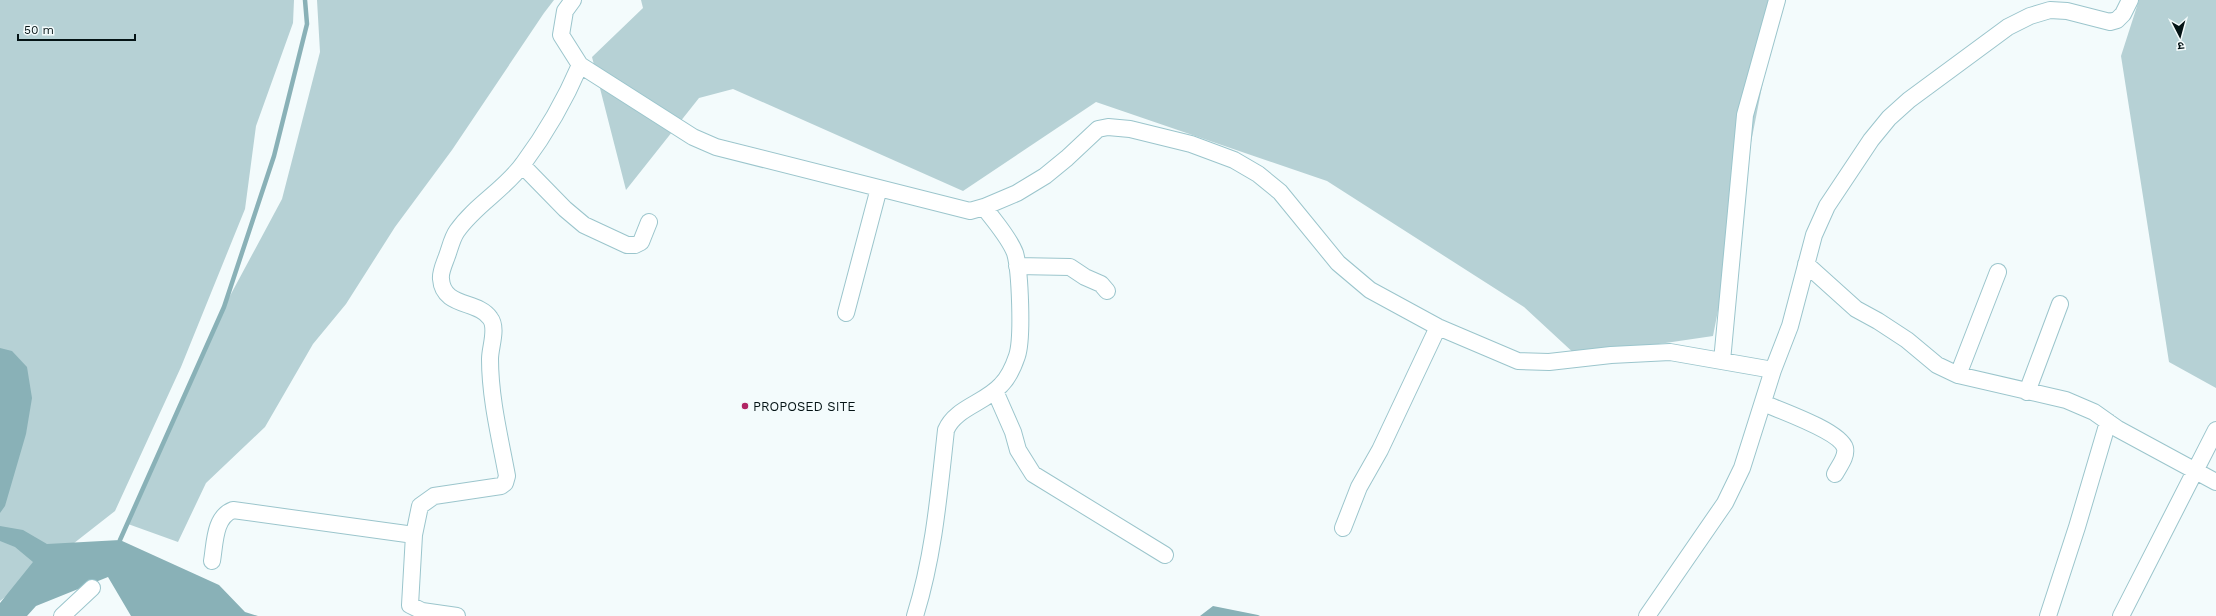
<svg xmlns="http://www.w3.org/2000/svg" width="2216" height="616" viewBox="0 0 2216 616" font-family="'Work Sans','Noto Sans Devanagari',sans-serif">
<style>
.green{fill:#b6d1d5}
.water{fill:#89b1b7}
.lines{fill:none;stroke-linecap:round;stroke-linejoin:round}
.stream{stroke:#89b1b7;stroke-width:4.5}
.street-casing{stroke:#9bc5cc;stroke-width:18}
.street{stroke:#fff;stroke-width:16}
.poi-dot{fill:#b02564;stroke:#f3fbfc;stroke-width:1.5}
.labels{text-anchor:middle;stroke-width:3.5;stroke-linejoin:round;paint-order:stroke}
.poi-label{font-size:13px;fill:#041315;stroke:#f3fbfc;text-anchor:start}
</style>
<rect width="100%" height="100%" fill="#f3fbfc"/>
<!-- green -->
<path class="green" d="M0 0H294L293 23 256 126 245 209 181 367 115 511 0 601Z
M317 0H554L544 13 452 150 395 227 346 304 313 344 265 427 206 483 178 542 128 524 224 307 282 199 320 52Z
M641 0H1779L1713 336 1577 356 1524 307 1327 181 1096 102 963 191 733 89 699 98 626 190 592 57 643 8Z
M2139 0H2216V388L2169 362 2121 56Z"/>
<!-- water -->
<path class="water" d="M0 348 12 351 27 367 32 398 26 434 5 506 0 513Z
M0 526 23 530 47 544 120 540 219 585 245 612 258 616H131L108 577 36 606 27 616H0V603L33 562 15 547 0 541Z
M1213 606 1258 615 1260 616H1200Z"/>
<g class="lines">
<!-- stream -->
<path class="stream" d="M120 540 224 307 274 156 307 24 305 0"/>
<defs>
<path id="street" d="M573 0 565 11 561 35 580 65 693 137 716 147 970 211 984 207 1017 193 1045 176 1067 158 1098 129 1108 127 1130 129 1191 144 1234 160 1258 174 1280 192 1338 263 1370 290 1438 327 1518 361 1549 362 1611 355 1670 352 1773 370
M522 165 565 209 584 225 627 245H635L641 242 649 222
M1806 264 1856 309 1878 321 1907 340 1937 365 1958 375 2066 400 2094 412 2118 429 2216 482
M1017 266 1070 267 1085 277 1101 284 1107 291
M846 313 879 188
M1722 361 1745 115 1777 0
M1958 375 1998 272
M995 391 1013 432 1018 450 1033 474 1165 555
M2027 392 2060 304
M1763 403C1779 410 1840 431 1845 448 1847 457 1839 466 1835 474
M1343 528 1359 487 1380 450 1438 327
M212 561C215 544 214 517 233 510L414 535
M62 616 92 588
M457 616 422 611 410 605 414 535 420 506 434 496 501 486 505 483 507 476C500 438 490 398 490 359 490 347 498 328 490 318 478 300 443 308 441 279 440 272 445 262 447 256 450 248 452 238 457 231 475 205 504 190 523 164 546 133 565 100 580 65
M915 616C934 555 939 493 946 430 955 408 985 403 1001 385 1008 378 1014 365 1017 356 1023 338 1020 270 1015 253 1009 237 994 221 984 207
M1647 616 1725 503 1742 468 1773 370 1790 326 1814 235 1827 206 1871 140 1889 118 1909 100 2008 27 2030 16 2050 10 2067 11 2110 22 2117 20 2123 14 2130 0
M2048 616 2077 527 2108 422
M2121 616 2216 430"/>
</defs>
<!-- street casing -->
<use href="#street" class="street-casing"/>
<!-- street -->
<use href="#street" class="street"/>
</g>
<!-- markers -->
<circle class="poi-dot" cx="745" cy="406" r="4"/>
<g class="labels">
<!-- poi labels -->
<g class="poi-label">
<text x="753" y="411">PROPOSED SITE</text>
</g>
</g>
<!-- north arrow -->
<g transform="translate(2180 36) rotate(174)" stroke="#f3fbfc" stroke-width="3" paint-order="stroke">
<path d="M0-3L7 15L0 10L-7 15Z" fill="#041315"/>
<text y="-6" font-size="11" font-weight="bold" text-anchor="middle" fill="#041315">उ</text>
</g>
<!-- scale -->
<path d="M18 34v6h117v-6" fill="none" stroke="#041315" stroke-width="2"/>
<text x="24" y="34" font-size="12" fill="#041315" stroke="#f3fbfc" stroke-width="3" paint-order="stroke">50 m</text>
</svg>
